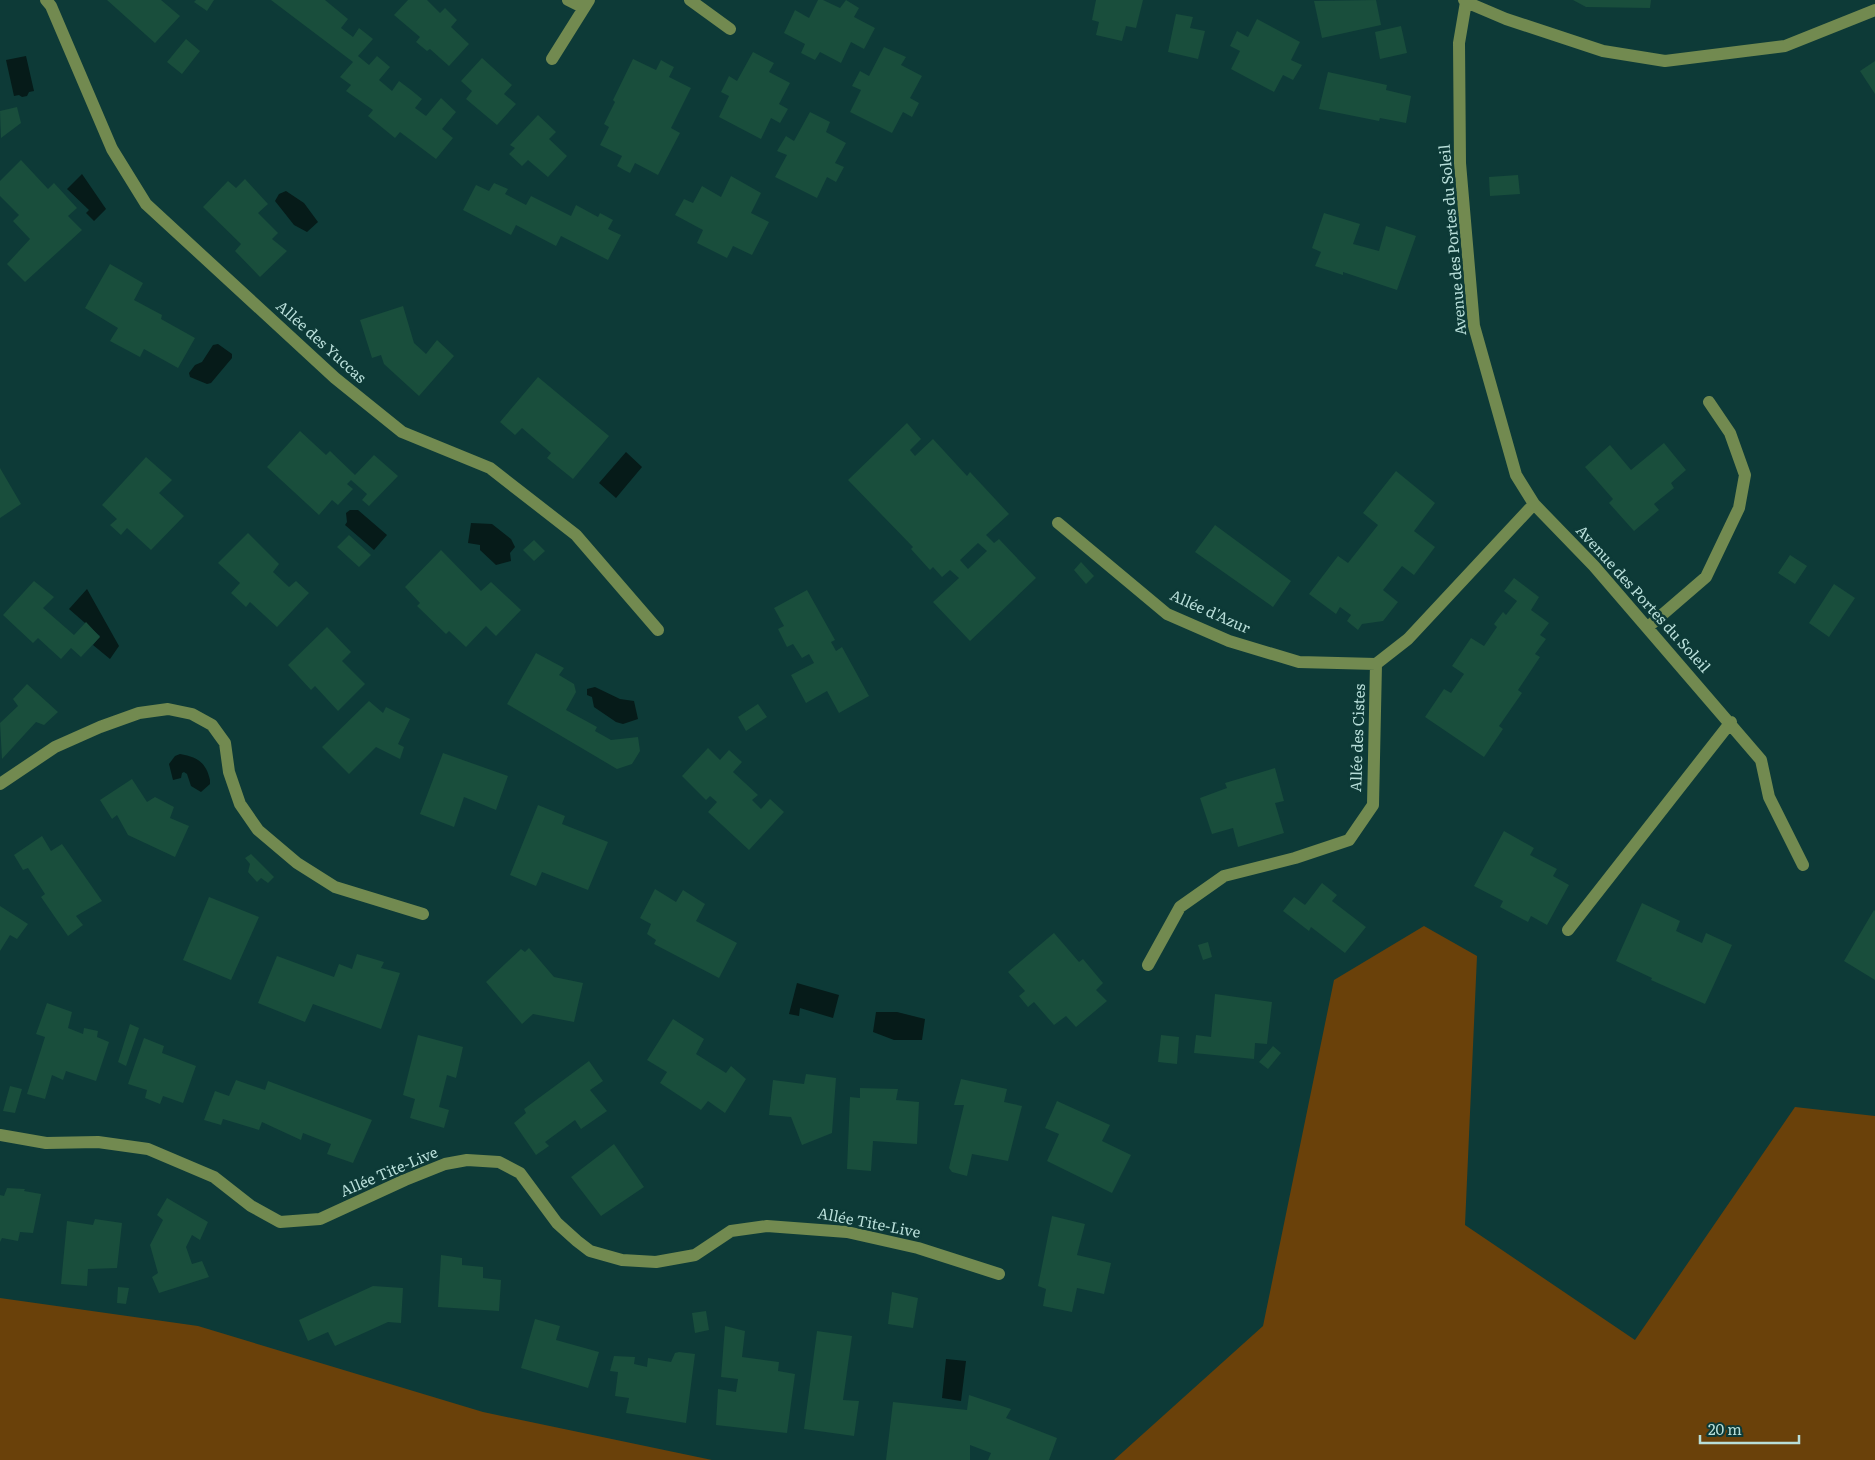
<svg xmlns="http://www.w3.org/2000/svg" width="1875" height="1460" viewBox="0 0 1875 1460" font-family="Literata,serif">
<style>
.green{fill:#6a410a}
.water{fill:#061b19}
.building{fill:#194e3c;fill-rule:evenodd}
.lines{fill:none;stroke-linecap:round;stroke-linejoin:round}
.minor{stroke:#728a50;stroke-width:12}
.labels{text-anchor:middle;stroke-width:5;stroke-linejoin:round;paint-order:stroke}
.street-label{font-size:15px;fill:#b8ded9;stroke:#0d3a37}
</style>
<rect width="100%" height="100%" fill="#0d3a37"/>
<!-- green -->
<path class="green" d="M1424 926 1477 956 1465 1225 1635 1340 1795 1107 1875 1116V1460H1114L1263 1326 1334 980Z
M0 1298 198 1326 483 1412 712 1460H0Z"/>
<!-- water -->
<path class="water" d="M26 56 34 91 29 92 27 96 22 97 19 95 14 96 6 60Z
M82 174 106 209 94 221 86 213 89 210 67 189Z
M286 191 304 203 318 222 307 232 294 225 275 201 279 194Z
M218 344 232 354V358L211 383 207 384 190 377 189 373 195 365 202 362 213 345Z
M626 452 642 467 616 498 599 483Z
M350 510H358L387 535 374 550 345 525 347 522 346 513Z
M471 523 492 524 511 539 515 547 510 553 511 561 496 565 480 550V545L468 543Z
M87 589 119 646 110 659 93 645 100 636 69 609Z
M595 687 620 699 634 701 638 719 623 724 616 722 594 707 592 697 587 695V689Z
M180 754C197 757 206 762 210 780V784L201 792 191 786 187 774 184 772 182 773 181 778 173 780 169 764 175 756Z
M797 983 839 995 833 1018 800 1008 799 1016 789 1014Z
M876 1012H897L925 1019 922 1040H894L873 1032Z
M946 1359 966 1361 961 1401 942 1398Z"/>
<!-- building -->
<path class="building" d="M107 0H161L180 16 155 43Z
M196 0H214L207 11 194 2Z
M271 0H325L348 19 341 28 353 37 359 28 373 39 358 56 369 65 377 56 390 67 379 80 392 91 399 81 411 90 422 99 415 108 426 116 441 98 456 112 442 129 453 138 436 159 400 132 395 138 368 116 373 110 346 91 351 85 340 77 353 62Z
M408 0H427L440 13 445 8 457 20 451 27 469 44 449 66 430 49 427 51 416 42 420 37 394 15Z
M818 0H823L840 8 846 0 859 8 854 17 875 28 864 49 851 42 841 63 820 52 815 60 801 53 805 44 784 33 795 10 809 18Z
M1096 0H1143L1136 28 1126 26 1122 41 1096 35 1099 22 1092 20Z
M1376 0 1381 25 1322 38 1314 1Z
M1573 0H1651L1650 8 1586 7Z
M1176 14 1193 17 1190 28 1205 31 1198 59 1168 52Z
M1257 19 1300 42 1291 60 1302 65 1293 80 1283 75 1274 92 1231 69 1240 51 1230 46 1237 31 1248 37Z
M1401 26 1407 53 1380 59 1375 32Z
M186 39 200 51 182 74 167 62Z
M884 47 906 57 901 65 922 76 910 98 919 103 912 117 903 112 892 133 850 112 861 90 852 86 860 71 869 76Z
M753 52 774 63 769 72 790 83 779 104 788 109 780 123 771 118 761 139 719 117 729 96 721 92 729 76 737 81Z
M482 58 512 85 504 94 516 104 497 125 466 99 472 91 461 81Z
M633 59 656 70 661 60 668 64 674 67 669 77 691 88 671 128 680 133 658 175 635 163 630 173 624 170 617 166 622 156 600 145 609 127 604 124 615 102 613 100Z
M1875 61V94L1860 71Z
M1328 72 1387 85 1386 90 1411 96 1406 123 1380 118 1379 121 1319 109Z
M17 107 21 123 1 138 0 111Z
M810 112 830 122 826 132 846 143 835 163 844 167 836 182 827 177 817 198 775 177 787 155 777 151 786 136 794 141Z
M538 115 556 132 549 139 567 156 548 177 528 160 522 166 509 154 515 148 510 145Z
M21 160 48 189 54 183 77 208 68 216 82 230 25 282 7 264 30 239 13 221 19 215 0 196V181Z
M1518 175 1520 194 1490 196 1489 177Z
M731 176 761 193 751 213 769 222 752 255 733 246 727 258 697 243 703 230 675 215 684 199 693 203 702 186 721 197Z
M245 179 268 204 258 213 278 233 272 239 287 251 260 277 235 251 241 244 203 207 228 181 236 188Z
M494 183 508 189 505 194 526 205 531 196 571 216 576 205 598 217 600 213 613 220 608 229 621 235 608 260 561 236 556 246 516 225 511 235 463 210 476 185 489 191Z
M1324 213 1360 224 1353 244 1379 251 1386 226 1416 236 1397 290 1343 272V275L1315 266 1321 252 1312 248Z
M110 264 143 283 134 300 162 315 161 319 195 338 178 368 144 349 140 357 110 341 118 328 85 308Z
M403 306 414 343 426 354 437 340 454 356 419 396 384 364 381 355 372 358 360 320Z
M538 377 609 436 573 479 547 458 551 453 522 428 515 435 500 422Z
M907 423 921 439 910 450 915 456 933 439 967 476 970 472 1009 514 986 535 994 543 999 539 1036 578 970 641 933 602 959 578 950 570 942 577 933 567 930 570 911 549 913 547 848 480ZM978 543 987 551 968 569 960 560Z
M300 431 326 455 330 451 355 475 374 455 398 476 369 506 362 500 367 494 351 480 347 484 353 489 338 505 332 500 319 515 267 467Z
M1664 443 1686 470 1671 483 1674 488 1654 504 1659 510 1634 531 1609 503 1613 499 1585 467 1610 445 1631 470Z
M146 457 172 480 159 493 184 516 151 550 127 528 121 535 110 525 117 519 102 505Z
M0 468 21 504 0 518Z
M1396 471 1435 503 1414 531 1435 547 1414 575 1402 566 1383 590 1398 602 1383 621 1362 624 1358 630 1347 621 1351 615 1340 607 1336 614 1309 594 1338 556 1348 563 1378 525 1363 513Z
M1215 525 1291 581 1273 607 1195 552Z
M248 533 279 564 273 572 289 587 296 581 309 593 277 627 250 602 246 607 231 593 240 583 218 563Z
M349 535 371 555 359 567 337 547Z
M534 540 545 551 534 561 523 550Z
M441 550 481 591 491 582 521 610 496 636 486 626 466 647 449 631 446 634 417 606 420 603 405 587Z
M1790 555 1807 566 1795 584 1778 573Z
M1081 562 1094 576 1086 584 1074 570Z
M1514 578 1539 597 1531 610 1549 623 1540 635 1546 639 1535 654 1540 657 1518 690 1522 693 1499 726 1503 729 1484 757 1425 717 1444 689 1451 693 1464 674 1452 666 1471 638 1484 646 1497 627 1494 624 1503 612 1506 615 1517 601 1504 591Z
M34 581 54 597 43 608 74 635 86 622 100 637 81 657 71 648 61 659 38 638 33 643 3 615Z
M1834 584 1855 598 1829 637 1809 623Z
M807 590 835 640 831 642 836 651 842 647 869 696 839 713 827 691 806 703 791 675 814 663 809 654 802 658 793 644 787 647 778 629 784 626 774 608Z
M327 627 351 652 342 661 365 684 338 711 315 686 311 690 288 665Z
M536 653 564 668 559 675 574 684 576 692 566 710 597 727 595 731 611 740 638 737 640 751 632 764 617 769 507 704Z
M27 684 58 712 44 725 36 722 2 759 0 723 18 706 13 699Z
M369 701 383 713 386 707 410 719 398 744 404 747 400 759 376 747 349 774 322 747Z
M758 704 767 717 746 731 738 717Z
M708 748 720 760 729 750 742 762 733 772 758 795 752 800 761 809 770 799 784 812 749 850 708 812 717 802 710 796 706 800 682 776Z
M443 753 508 776 496 810 464 797 454 827 420 814Z
M1275 768 1284 801 1275 803 1284 833 1238 847 1233 828 1212 834 1200 798 1227 788 1225 783Z
M132 779 147 802 155 797 174 807 170 818 189 826 175 857 128 835 117 815 112 819 100 800Z
M538 805 565 816 562 824 608 842 588 890 542 872 536 886 510 875Z
M1504 831 1534 848 1530 855 1557 869 1553 876 1569 885 1547 925 1531 916 1528 922 1500 907 1503 901 1474 886Z
M42 836 51 851 62 844 102 901 76 916 83 925 68 936 41 897 45 894 28 868 23 870 14 855Z
M251 854 274 877 268 883 261 878 257 882 248 872 250 864 245 858Z
M1322 883 1337 895 1332 901 1366 927 1345 953 1311 927 1309 931 1283 911 1294 897 1305 905Z
M655 889 676 902 683 890 705 904 696 921 737 943 719 978 654 944 656 940 647 934 651 924 640 918Z
M209 897 259 917 231 980 183 960Z
M1642 903 1680 921 1676 931 1702 943 1706 933 1732 945 1705 1004 1651 980 1652 978 1616 961Z
M0 906 28 924 17 939 10 935 0 951Z
M1874 910 1875 911V980L1844 961Z
M1054 933 1079 962 1083 959 1103 983 1096 990 1107 1001 1076 1027 1066 1016 1054 1025 1034 1002 1028 1007 1019 996 1025 991 1008 972Z
M1208 942 1212 957 1203 960 1198 945Z
M529 948 554 977 583 983 574 1022 533 1014 522 1024 486 982 521 949 525 952Z
M357 954 384 962 381 968 400 973 381 1029 313 1004 305 1022 258 1003 277 956 334 977 339 964 352 969Z
M1215 994 1272 1002 1267 1044 1255 1043 1254 1059 1194 1053 1196 1035 1211 1037Z
M47 1003 72 1012 68 1028 83 1034 84 1028 98 1031 97 1037 109 1042 96 1081 66 1071 63 1080 52 1075 45 1099 27 1094 45 1037 36 1034Z
M673 1019 704 1039 696 1054 726 1073 731 1066 746 1079 725 1113 708 1101 701 1110 660 1083 667 1072 647 1060Z
M130 1024 139 1028 126 1066 118 1062Z
M418 1035 463 1047 456 1078 447 1075 439 1107 449 1110 444 1128 410 1118 415 1099 403 1095Z
M1161 1035 1179 1037 1177 1064 1158 1062Z
M144 1038 164 1046 162 1053 196 1066 183 1103 163 1096 160 1104 145 1098 147 1090 128 1084Z
M1273 1046 1281 1053 1268 1069 1259 1062Z
M589 1061 603 1081 590 1090 607 1111 581 1129 575 1120 545 1142 549 1146 536 1155 514 1123 526 1113 524 1109Z
M806 1074 836 1078 832 1133 802 1145 791 1117 769 1115 773 1080 804 1084Z
M961 1079 1007 1089 1004 1102 1022 1106 1008 1161 972 1154 967 1176 952 1172 949 1168 964 1105H954Z
M236 1080 265 1090 268 1081 372 1120 353 1163 327 1154 331 1144 303 1133 301 1140 262 1122 259 1130 223 1119 221 1125 204 1120 215 1091 229 1096Z
M10 1086 22 1089 15 1113 3 1111Z
M860 1088 898 1089 896 1100 919 1102 917 1144 873 1141 871 1171 847 1169 850 1097 860 1098Z
M1057 1101 1110 1125 1102 1141 1131 1155 1112 1193 1047 1161 1059 1134 1045 1128Z
M614 1144 644 1187 601 1216 571 1177Z
M7 1188 25 1189 24 1191 41 1194 33 1233 20 1232 18 1241 2 1238 0 1242V1195L4 1196Z
M167 1198 208 1222 200 1240 192 1235 186 1247 192 1264 202 1261 209 1277 159 1293 152 1277 158 1273 150 1245 163 1220 157 1215Z
M1052 1216 1085 1224 1077 1255 1111 1263 1104 1294 1077 1288 1072 1312 1043 1306 1046 1289 1038 1286Z
M95 1219 122 1223 117 1268 88 1269 87 1286 61 1284 67 1221 93 1225Z
M441 1255 462 1258V1265L483 1267V1278L501 1280 499 1311 438 1307Z
M373 1286 403 1288 401 1323 388 1322 335 1346 328 1332 308 1341 299 1320Z
M118 1287 129 1288 126 1304 117 1303Z
M892 1292 918 1298 913 1328 888 1324Z
M706 1311 709 1330 695 1333 692 1313Z
M535 1319 560 1326 556 1340 599 1352 588 1388 521 1368Z
M725 1326 745 1331 742 1357 779 1362 778 1371 795 1374 787 1433 716 1425 718 1389 736 1392 738 1379 721 1377Z
M817 1331 852 1336 843 1400 859 1401 854 1436 804 1429Z
M679 1352 695 1354 686 1423 626 1413 629 1398 615 1396 618 1372 610 1371 614 1356 635 1357 634 1364 647 1367 648 1358 671 1362 675 1353Z
M969 1395 1011 1409 1006 1418 1057 1438 1049 1460H988L991 1453 970 1445V1460H886L893 1402 967 1410Z"/>
<g class="lines">
<!-- minor -->
<path class="minor" d="M46 0 51 6 112 149 146 204 335 378 402 432 490 468 576 535 658 630
M568 0 584 8
M690 0 730 29
M1464 0 1466 2 1459 43 1460 163 1474 326 1516 475 1534 504 1594 566 1761 760 1769 797 1803 865
M1466 2 1506 19 1603 51 1665 61 1785 46 1875 10
M552 59 589 0
M1058 523 1167 614 1229 641 1299 662 1376 664
M1648 627 1706 577 1739 508 1745 475 1730 433 1709 402
M0 784 55 747 100 727 139 713 168 709 192 714 212 725 225 743 229 772 240 804 258 830 297 863 335 887 423 914
M1568 930 1731 722
M1148 965 1180 907 1224 876 1295 858 1349 840 1373 805 1376 664 1408 639 1534 504
M0 1135 46 1143 98 1142 148 1149 214 1177 251 1206 280 1222 320 1219 405 1180 445 1164 467 1160 499 1162 520 1173 557 1223 577 1241 590 1251 622 1260 656 1262 695 1255 731 1231 767 1226 847 1232 918 1248 999 1274"/>
</g>
<g class="labels">
<!-- street labels -->
<g class="street-label">
<text transform="translate(1453 240) rotate(-95)" y="5">Avenue des Portes du Soleil</text>
<text transform="translate(321 342) rotate(42)" y="5">Allée des Yuccas</text>
<text transform="translate(1643 599) rotate(48)" y="5">Avenue des Portes du Soleil</text>
<text transform="translate(1210 612) rotate(24)" y="5">Allée d'Azur</text>
<text transform="translate(1358 738) rotate(-88)" y="5">Allée des Cistes</text>
<text transform="translate(389 1172) rotate(-23)" y="5">Allée Tite-Live</text>
<text transform="translate(869 1223) rotate(11)" y="5">Allée Tite-Live</text>
</g>
</g>
<!-- scale -->
<path d="M1700 1435v8h99v-8" fill="none" stroke="#b8ded9" stroke-width="2.5"/>
<text x="1708" y="1435" font-size="15" fill="#b8ded9" stroke="#0d3a37" stroke-width="4" paint-order="stroke">20 m</text>
</svg>
